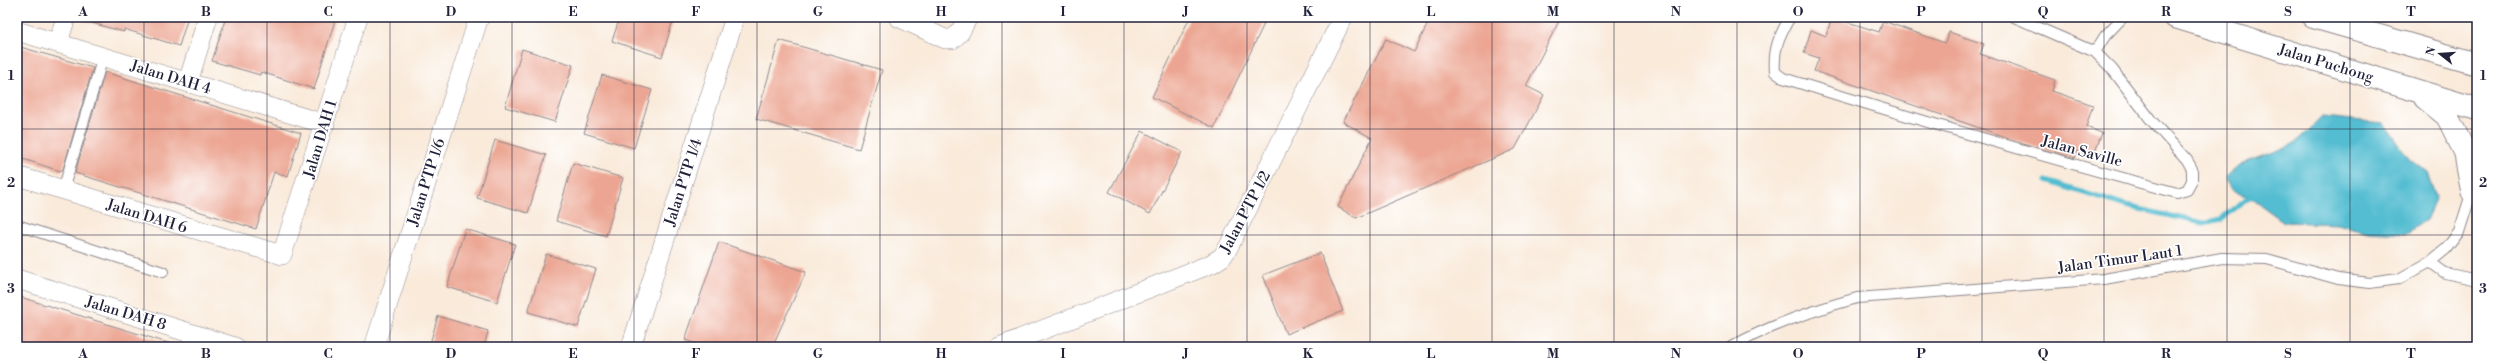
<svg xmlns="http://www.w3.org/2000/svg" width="2494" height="364" viewBox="0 0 2494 364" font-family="'Libre Bodoni',serif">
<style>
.water{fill:#54bdd1;stroke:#3b7086}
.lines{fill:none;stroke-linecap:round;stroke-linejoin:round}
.stream{stroke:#54bdd1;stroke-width:5}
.building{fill:#eca592}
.service-casing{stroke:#8e868a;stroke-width:12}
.minor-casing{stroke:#8e868a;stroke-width:20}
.primary-casing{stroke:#8e868a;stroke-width:24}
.service{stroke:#fff;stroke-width:10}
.minor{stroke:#fff;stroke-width:19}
.primary{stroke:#fff;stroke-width:22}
.grid{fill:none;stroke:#22223b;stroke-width:1;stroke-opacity:0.55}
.labels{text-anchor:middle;stroke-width:3.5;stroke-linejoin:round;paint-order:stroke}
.street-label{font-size:15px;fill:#22223b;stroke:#fff}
.neatline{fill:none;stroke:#22223b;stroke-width:1.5}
.grid-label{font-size:13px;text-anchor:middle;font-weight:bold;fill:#22223b}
</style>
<rect width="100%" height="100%" fill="#fff"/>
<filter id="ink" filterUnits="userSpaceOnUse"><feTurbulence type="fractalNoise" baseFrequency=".025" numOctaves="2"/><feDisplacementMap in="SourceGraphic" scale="8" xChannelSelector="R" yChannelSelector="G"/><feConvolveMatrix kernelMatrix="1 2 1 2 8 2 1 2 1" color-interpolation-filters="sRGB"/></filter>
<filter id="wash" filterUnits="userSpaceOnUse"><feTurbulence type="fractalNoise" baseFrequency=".012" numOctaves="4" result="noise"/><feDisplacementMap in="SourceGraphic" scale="16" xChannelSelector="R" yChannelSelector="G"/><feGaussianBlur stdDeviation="0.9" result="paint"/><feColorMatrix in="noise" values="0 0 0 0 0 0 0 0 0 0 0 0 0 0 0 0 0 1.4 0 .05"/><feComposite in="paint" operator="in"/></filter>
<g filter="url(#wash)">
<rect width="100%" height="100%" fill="#f9eada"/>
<!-- water -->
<path class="water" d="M2322 117 2384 123 2410 160 2427 172 2436 198 2426 220 2405 234 2367 232 2338 224 2284 222 2251 198 2233 191 2225 178C2248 156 2264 158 2289 146 2301 141 2312 126 2322 117Z"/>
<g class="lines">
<!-- stream -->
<path class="stream" d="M2046 181 2126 206 2203 223 2221 219 2244 200 2257 196"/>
</g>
<g id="blocks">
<!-- building -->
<path class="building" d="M85 17H188L179 46 124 29V32L85 21Z
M226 17H336L314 89 261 72 260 75 212 61Z
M620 17H674L662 57 612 41Z
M1190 17H1250L1264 24 1214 128 1152 97Z
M1431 17H1561L1526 86 1544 95 1515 149 1356 218 1338 207 1372 138 1343 122 1386 39 1414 52Z
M1832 17 1879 32 1883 21 1945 43 1949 32 1984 44 1980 54 2055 80 2052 91 2093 105 2086 127 2102 133 2093 157 2077 151 2075 158 2035 147 1814 71 1819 58 1804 53 1811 30 1826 36Z
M779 40 882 70 859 149 756 119Z
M17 46 93 68 63 169 60 171 17 157Z
M522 49 573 65 555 122 505 107Z
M105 72 301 133 288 176 274 172 256 229 75 173Z
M602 75 652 90 634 148 584 133Z
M1142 131 1182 152 1150 214 1109 192Z
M495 140 546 155 528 213 477 198Z
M573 163 623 178 606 236 556 221Z
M465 229 515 244 497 302 447 287Z
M719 242 806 272 772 347H705L685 340Z
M1320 253 1343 311 1286 334 1263 275Z
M546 254 596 269 578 327 528 312Z
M17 296 171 344 170 347H17Z
M438 316 488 331 484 347H429Z"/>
</g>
</g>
<g filter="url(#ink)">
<use href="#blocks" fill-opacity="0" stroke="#8e868a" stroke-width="1"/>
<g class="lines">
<defs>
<path id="service" d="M1790 17C1779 36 1773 49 1775 72L1783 78C1914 119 2045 157 2177 193L2187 190 2192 181V169L2187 160 2151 120 2112 69 2095 52 2014 17
M2095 52 2105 36 2123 17
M63 190 103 57
M17 225 163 272
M2430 262 2445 273 2477 280
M1731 347C1770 325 1814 310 1857 298L2104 279 2222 258 2267 259 2338 279 2369 283 2399 279 2430 262 2446 249 2459 232 2472 191"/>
<path id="minor" d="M898 17 945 39H953L960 32 968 17
M17 31 325 124
M58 43 66 17
M188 82 208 17
M17 176 282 255 358 17
M17 279 235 347
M374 347 479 17
M631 347 735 17
M999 347 1211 264 1222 257 1228 248 1343 17"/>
<path id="primary" d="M2175 17 2477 109
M2313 17 2477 64
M2425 98 2447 116 2465 152 2472 191 2477 187"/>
</defs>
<!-- service casing -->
<use href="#service" class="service-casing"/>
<!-- minor casing -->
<use href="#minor" class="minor-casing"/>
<!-- primary casing -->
<use href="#primary" class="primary-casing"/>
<!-- service -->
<use href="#service" class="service"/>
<!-- minor -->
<use href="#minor" class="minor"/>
<!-- primary -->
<use href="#primary" class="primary"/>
</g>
</g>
<!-- grid -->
<path class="grid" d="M144 17V347M267 17V347M390 17V347M512 17V347M634 17V347M757 17V347M880 17V347M1002 17V347M1124 17V347M1247 17V347M1370 17V347M1492 17V347M1614 17V347M1737 17V347M1860 17V347M1982 17V347M2104 17V347M2227 17V347M2350 17V347M17 129H2477M17 235H2477"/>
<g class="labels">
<!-- street labels -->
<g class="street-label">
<text transform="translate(2326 63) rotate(17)" y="5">Jalan Puchong</text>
<text transform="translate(171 77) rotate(17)" y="5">Jalan DAH 4</text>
<text transform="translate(320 139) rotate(-73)" y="5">Jalan DAH 1</text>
<text transform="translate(2082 151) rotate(15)" y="5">Jalan Saville</text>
<text transform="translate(426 182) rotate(-72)" y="5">Jalan PTP 1/6</text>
<text transform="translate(683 182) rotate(-72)" y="5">Jalan PTP 1/4</text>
<text transform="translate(1245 212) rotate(-62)" y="5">Jalan PTP 1/2</text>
<text transform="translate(147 216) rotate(17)" y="5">Jalan DAH 6</text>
<text transform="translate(2120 259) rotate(-8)" y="5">Jalan Timur Laut 1</text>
<text transform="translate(126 313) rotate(17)" y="5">Jalan DAH 8</text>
</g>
</g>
<!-- margin -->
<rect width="2494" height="364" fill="none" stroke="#fff" stroke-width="44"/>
<!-- north arrow -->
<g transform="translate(2440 54) rotate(287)" stroke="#ffffff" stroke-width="3" paint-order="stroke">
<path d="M0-3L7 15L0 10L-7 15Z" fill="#22223b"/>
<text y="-6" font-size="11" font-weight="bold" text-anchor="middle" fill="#22223b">N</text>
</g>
<rect x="22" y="22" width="2450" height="320" class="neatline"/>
<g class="grid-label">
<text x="83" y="16">A</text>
<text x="206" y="16">B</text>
<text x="328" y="16">C</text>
<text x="451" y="16">D</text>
<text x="573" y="16">E</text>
<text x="696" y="16">F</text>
<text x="818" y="16">G</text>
<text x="941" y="16">H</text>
<text x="1063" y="16">I</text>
<text x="1186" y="16">J</text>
<text x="1308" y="16">K</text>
<text x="1431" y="16">L</text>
<text x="1553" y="16">M</text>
<text x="1676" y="16">N</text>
<text x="1798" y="16">O</text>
<text x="1921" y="16">P</text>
<text x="2043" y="16">Q</text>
<text x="2166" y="16">R</text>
<text x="2288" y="16">S</text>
<text x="2411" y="16">T</text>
<text x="11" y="80">1</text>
<text x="2483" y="80">1</text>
<text x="11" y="187">2</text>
<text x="2483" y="187">2</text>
<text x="11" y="293">3</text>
<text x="2483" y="293">3</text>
<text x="83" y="358">A</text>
<text x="206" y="358">B</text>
<text x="328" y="358">C</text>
<text x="451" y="358">D</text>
<text x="573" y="358">E</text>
<text x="696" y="358">F</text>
<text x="818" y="358">G</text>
<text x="941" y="358">H</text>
<text x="1063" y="358">I</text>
<text x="1186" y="358">J</text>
<text x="1308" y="358">K</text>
<text x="1431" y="358">L</text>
<text x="1553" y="358">M</text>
<text x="1676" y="358">N</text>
<text x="1798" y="358">O</text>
<text x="1921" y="358">P</text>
<text x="2043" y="358">Q</text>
<text x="2166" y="358">R</text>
<text x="2288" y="358">S</text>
<text x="2411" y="358">T</text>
</g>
</svg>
